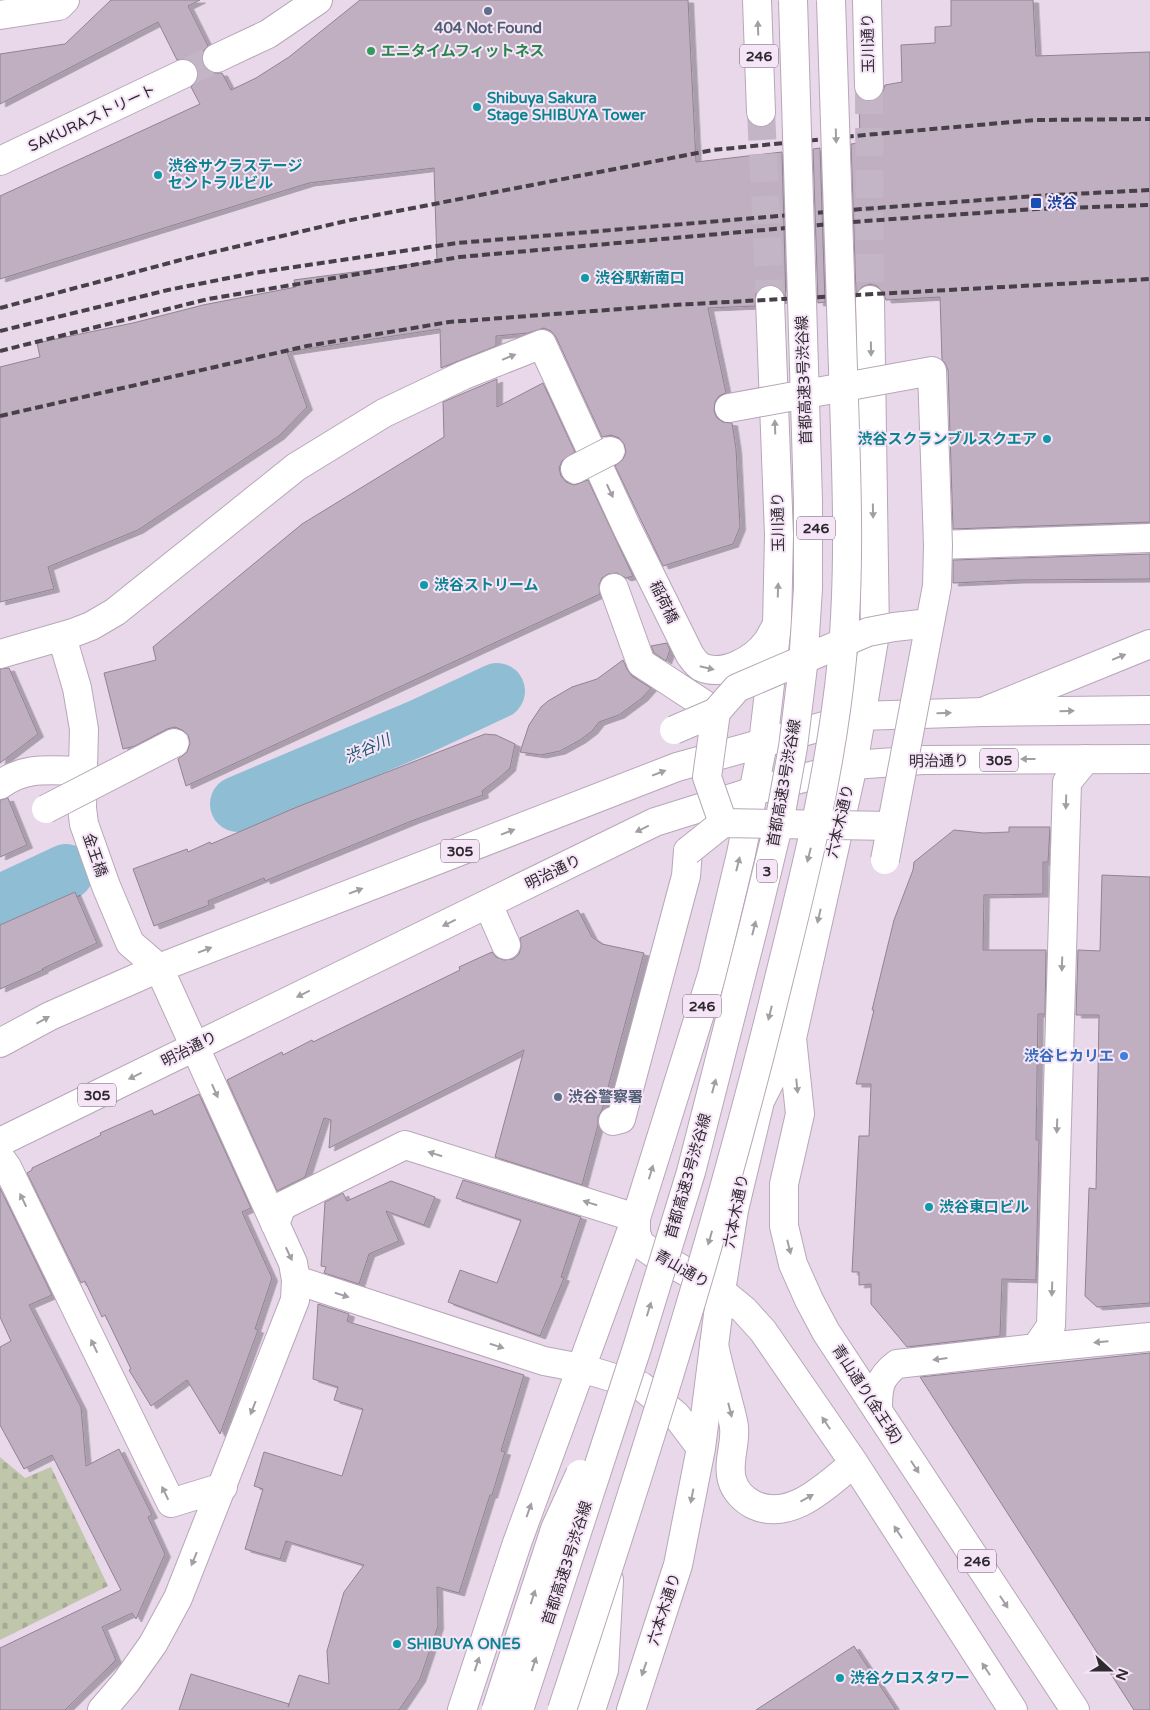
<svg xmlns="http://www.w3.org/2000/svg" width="1150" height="1710" viewBox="0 0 1150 1710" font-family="'Varela Round','Noto Sans JP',sans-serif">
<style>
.cemetery{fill:url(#cemetery-stones)}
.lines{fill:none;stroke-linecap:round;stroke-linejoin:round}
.river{stroke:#8fbdd4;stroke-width:56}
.building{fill:#bfafc0;stroke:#928393;filter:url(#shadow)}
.minor-tunnel{stroke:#c3b5c5;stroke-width:28;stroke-dasharray:28 14;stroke-linecap:butt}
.highway-tunnel{stroke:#c3b5c5;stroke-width:28;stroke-dasharray:28 14;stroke-linecap:butt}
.minor-casing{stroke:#b7a7b8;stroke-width:30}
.major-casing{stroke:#b7a7b8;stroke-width:30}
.highway-casing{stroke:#b7a7b8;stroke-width:30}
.minor{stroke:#fff;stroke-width:28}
.major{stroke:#fff;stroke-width:28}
.highway{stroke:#fff;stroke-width:28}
.rail{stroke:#474048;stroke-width:4;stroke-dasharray:8 4;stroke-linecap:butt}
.minor-bridge-casing{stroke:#b7a7b8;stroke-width:30;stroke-linecap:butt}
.highway-bridge-casing{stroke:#b7a7b8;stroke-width:30;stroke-linecap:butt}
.minor-bridge{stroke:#fff;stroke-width:28}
.highway-bridge{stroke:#fff;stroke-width:28}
.oneway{fill:#a19fa2}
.service-dot{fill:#5c6f8a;stroke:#f5e5f7;stroke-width:2}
.leisure-dot{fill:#2e9e5b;stroke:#f5e5f7;stroke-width:2}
.culture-dot{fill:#0f9aa8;stroke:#f5e5f7;stroke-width:2}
.transit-dot{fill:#1a4fb4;stroke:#f5e5f7;stroke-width:2}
.shop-dot{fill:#3f7fe0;stroke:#f5e5f7;stroke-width:2}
.labels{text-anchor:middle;stroke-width:4;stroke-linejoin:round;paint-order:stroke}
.shield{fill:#f5e5f7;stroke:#6a616c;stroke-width:1}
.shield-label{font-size:14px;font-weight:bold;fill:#2f2930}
.service-label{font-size:15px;font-weight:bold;fill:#4e5e75;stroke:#f5e5f7}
.street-label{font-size:15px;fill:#2f2930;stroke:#f5e5f7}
.leisure-label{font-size:15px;font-weight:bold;fill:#27864d;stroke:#f5e5f7;text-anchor:start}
.culture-label{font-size:15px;font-weight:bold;fill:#0d838f;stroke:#f5e5f7;text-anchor:start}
.transit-label{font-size:15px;font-weight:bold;fill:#164399;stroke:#f5e5f7;text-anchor:start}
.shop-label{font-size:15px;font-weight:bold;fill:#366cbe;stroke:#f5e5f7;text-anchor:end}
.water-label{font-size:16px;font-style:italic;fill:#205972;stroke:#f5e5f7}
</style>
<defs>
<pattern id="cemetery-stones" width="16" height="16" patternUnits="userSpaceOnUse" patternTransform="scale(1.25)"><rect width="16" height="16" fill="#bfc6aa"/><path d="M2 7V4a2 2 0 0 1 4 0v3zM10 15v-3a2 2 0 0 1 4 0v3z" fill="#a4aa93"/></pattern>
<filter id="shadow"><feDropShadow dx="5.5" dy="3" stdDeviation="0" flood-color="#0004"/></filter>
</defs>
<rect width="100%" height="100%" fill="#e8d8ea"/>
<!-- cemetery -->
<path class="cemetery" d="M0 1457 25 1478 51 1467 108 1586 0 1640Z"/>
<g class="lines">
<!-- river -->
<path class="river" d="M238 804 420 727 497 691
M0 903 66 872"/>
</g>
<!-- building -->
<path class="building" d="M111 0H200L188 6 208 46 204 50 202 56 203 64 209 71 215 73H222L231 90 256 78 289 57 360 0H688L696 162 782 152 786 304 783 291 777 286 769 284 761 287 756 292 755 306 708 308 726 393 719 396 715 402 714 411 717 418 723 422 732 423 736 449 740 527 733 544 663 566 615 466 623 459 626 452 624 444 619 438 611 435 602 437 556 337 551 331 544 328 528 333 496 336V346L441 368 440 329 287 352 307 407 279 436 138 530 48 567 54 589 0 602V367L40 357 37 343 133 323 203 305 296 287 294 280 437 261 434 168 309 183 0 279V196L200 104 191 87 196 82 198 76 197 67 191 61 185 59 177 60 158 22 0 104V54L65 44Z
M951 0H1033L1036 56 1150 52V522L953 529 948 370 945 363 942 360 940 297 886 300 883 292 877 286 870 284 862 287 856 293 851 144 860 143 859 97 869 102 877 100 882 94 885 85 902 82 901 45 935 43V27L951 26Z
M820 148 825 302 818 303 813 149Z
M497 379V407L543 383 575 452 562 461 559 468 561 476 566 482 574 485 588 480 633 576 626 578 617 573 608 574 602 578 599 585 600 594 186 786 178 759 187 752 190 743 188 735 182 730 175 727 167 729 135 746 123 749 104 673 156 660 153 647 302 524 444 437 443 402Z
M1150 554V579L1018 580 953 583V560Z
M667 643 670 650 666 661 654 653 651 646Z
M623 660 627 669 632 676 651 688 642 698 619 715 599 722 592 731 580 740 560 751 541 755 520 752 529 725 541 707 548 701 572 687 597 679Z
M9 668 38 734 0 763V669Z
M485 734 496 735 515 744 510 768 499 778 482 791 483 795 414 820 265 881 264 878 208 901 209 905 154 926 133 869 187 849 188 852 210 842 211 844 297 807Z
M8 798 27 845 0 857V800Z
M1009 827H1050L1048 862H1043V894L984 895 983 950H1046L1045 1014H1038L1036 1140H1039L1036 1280 1002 1279 1000 1336 907 1347 871 1304V1284L859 1285V1272H852L859 1136H869L871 1084H856L874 1010H872L894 920 913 870 914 862 954 830 983 833 1009 832Z
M1102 875 1150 877V1303L1097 1307 1085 1296 1089 1188 1096 1189 1099 1015H1076L1078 950 1100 951Z
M75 892 97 943 42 969 43 970 0 989V925Z
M578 910 592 937 602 944 644 953 602 1110 598 1117V1125L582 1185 495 1157 524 1050 329 1148 331 1120 324 1118 305 1177 277 1191 227 1080 282 1052 283 1055 312 1040 313 1042 460 970 459 967 492 952 496 957 504 960 513 959 519 954 521 947 520 938Z
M199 1094 251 1208 242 1212 272 1278 255 1329 258 1330 220 1434 187 1380 151 1406 129 1370 131 1369 105 1315 102 1317 85 1281 81 1283 27 1173 32 1170V1168L101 1135 100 1133 152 1110 154 1115Z
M463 1180 581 1217 561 1277 564 1278 540 1336 448 1302 460 1270 497 1283 521 1220 456 1198Z
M391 1181 435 1197 424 1225 386 1211 399 1241 369 1254 359 1284 324 1273 326 1267 321 1266 325 1202 343 1193 347 1201Z
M0 1188 52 1295 29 1305 81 1407 86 1466 119 1449 152 1515 148 1517 165 1554 136 1619 132 1613 102 1627 116 1660 65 1710H0V1648L121 1590 52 1455 24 1469 0 1425V1347L11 1341 0 1317Z
M318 1304 349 1314 347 1321 352 1323 524 1375 501 1451 505 1452 492 1495H490L459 1593 437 1587 438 1626 420 1679 399 1710H179L191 1674 289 1704 288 1707 299 1675 329 1684 327 1651 344 1592 364 1565 286 1541 280 1559 245 1549 263 1489 254 1486 264 1452 342 1476 363 1409 334 1400 338 1387 313 1379Z
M1150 1353V1710H1134L920 1377Z
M854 1646 896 1710H756Z"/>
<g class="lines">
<!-- minor-tunnel -->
<path class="minor-tunnel" d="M183 74 217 58"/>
<!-- highway-tunnel -->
<path class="highway-tunnel" d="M869 86 870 300
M761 112 770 300"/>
<defs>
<path id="minor" d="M0 15 59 6 65 0
M217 58 268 34 318 0
M0 161 183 74
M938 545 1150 538
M614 588 641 663 716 712
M62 637 77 688 84 729 82 808 84 824 106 886 130 943 159 968 293 1263 296 1280 295 1300 178 1598 153 1644 126 1682 102 1710
M0 654 73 633 91 626 115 612 296 467 384 413 464 375 542 344 627 528 690 655C693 659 696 664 701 667 723 677 754 660 767 642 771 637 773 630 777 625
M985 711 1150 644
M0 785C26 765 52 771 83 771
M488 904 506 945
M613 1121 621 1119 686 876 688 851
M0 1157 7 1167 171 1503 223 1487
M275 1224 282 1206 405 1145 636 1218
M296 1280 544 1361 581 1368
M1036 1348 1051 1326 1067 782 1086 759
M878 1411C878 1389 878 1378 897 1364L1036 1348 1150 1337"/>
<path id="major" d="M0 1043 50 1016 159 968 677 767 860 716 983 712 1150 710
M0 1142 655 822 754 791 853 765 923 760 1150 759
M581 1368 641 1386 676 1415 701 1448
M462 1710 517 1543 636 1218
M631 1710 678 1565 701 1448 721 1291 734 1210 760 1101 792 1038"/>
<path id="highway" d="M757 0 761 112
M867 0 869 86
M770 300 779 535 777 625 763 743 741 854 712 975 636 1218V1233L640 1244 653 1253 721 1291 744 1310 763 1331 854 1463 1013 1710
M870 300 875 634 853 765 792 1038 800 1114 784 1184V1226L793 1264 809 1300 826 1332 1075 1710
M714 1345C718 1364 723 1382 728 1401 730 1409 733 1419 734 1427 736 1445 727 1462 732 1480 735 1491 744 1500 754 1505 791 1522 827 1485 854 1463
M591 1710 604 1670 609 1580"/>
</defs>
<!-- minor casing -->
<use href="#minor" class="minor-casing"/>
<!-- major casing -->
<use href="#major" class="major-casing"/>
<!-- highway casing -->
<use href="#highway" class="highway-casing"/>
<!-- minor -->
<use href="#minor" class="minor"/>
<!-- major -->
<use href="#major" class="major"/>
<!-- highway -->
<use href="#highway" class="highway"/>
<!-- rail -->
<path class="rail" d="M0 308 188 258 346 221 713 150 865 135 1035 120 1150 119
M0 331 168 290 254 273 457 243 863 209 1035 196 1150 190
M0 351 208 299 460 257 865 221 1036 209 1150 205
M0 416 307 346 449 322 673 305 1150 279"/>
<defs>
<path id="minor-bridge" d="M729 408 932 371 938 545 937 586 885 860
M575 469 610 451
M674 730 716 712 737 688 868 632 894 627 930 623
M46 809 174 743
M723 823 891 826
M688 851 723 823 707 777 716 712"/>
<path id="highway-bridge" d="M496 1710 555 1529 580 1474
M519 1710 637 1348 691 1172 754 925 780 818 793 747 803 666 808 588V501L793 0
M562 1710C639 1476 714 1242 773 1003 801 889 831 776 842 659 851 562 846 465 843 369 839 246 835 123 831 0"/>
</defs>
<!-- minor-bridge casing -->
<use href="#minor-bridge" class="minor-bridge-casing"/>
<!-- highway-bridge casing -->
<use href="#highway-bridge" class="highway-bridge-casing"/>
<!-- minor-bridge -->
<use href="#minor-bridge" class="minor-bridge"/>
<!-- highway-bridge -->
<use href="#highway-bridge" class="highway-bridge"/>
</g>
<!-- one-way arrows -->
<defs><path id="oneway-solid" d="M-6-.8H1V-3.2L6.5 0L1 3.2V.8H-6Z" transform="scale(1.25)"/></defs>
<g class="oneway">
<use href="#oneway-solid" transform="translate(758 28) rotate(-92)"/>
<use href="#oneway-solid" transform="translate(836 136) rotate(88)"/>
<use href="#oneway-solid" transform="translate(871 349) rotate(89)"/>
<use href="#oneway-solid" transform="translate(509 357) rotate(-22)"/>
<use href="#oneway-solid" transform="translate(775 427) rotate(-92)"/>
<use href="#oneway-solid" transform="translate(610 491) rotate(65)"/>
<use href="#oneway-solid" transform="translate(873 511) rotate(89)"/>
<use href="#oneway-solid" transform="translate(778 590) rotate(-88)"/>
<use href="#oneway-solid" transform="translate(1119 657) rotate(-22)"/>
<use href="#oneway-solid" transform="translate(707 668) rotate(13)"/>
<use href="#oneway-solid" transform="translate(1067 711) rotate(-1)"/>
<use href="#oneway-solid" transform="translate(944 713) rotate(-2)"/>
<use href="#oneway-solid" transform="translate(1028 759) rotate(180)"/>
<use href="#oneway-solid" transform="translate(659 773) rotate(-21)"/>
<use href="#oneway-solid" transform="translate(1066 802) rotate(92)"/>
<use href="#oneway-solid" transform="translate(642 829) rotate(154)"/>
<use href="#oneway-solid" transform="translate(508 832) rotate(-21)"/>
<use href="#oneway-solid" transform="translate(809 855) rotate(104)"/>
<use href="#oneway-solid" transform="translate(738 864) rotate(-76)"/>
<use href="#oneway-solid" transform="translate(356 891) rotate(-21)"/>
<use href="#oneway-solid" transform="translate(819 916) rotate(103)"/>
<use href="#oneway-solid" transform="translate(449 923) rotate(154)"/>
<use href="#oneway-solid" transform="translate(754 928) rotate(-76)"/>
<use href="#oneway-solid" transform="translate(205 950) rotate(-21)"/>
<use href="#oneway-solid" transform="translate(1062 964) rotate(92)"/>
<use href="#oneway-solid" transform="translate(303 994) rotate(154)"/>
<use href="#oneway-solid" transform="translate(770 1013) rotate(104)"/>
<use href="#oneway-solid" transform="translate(43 1020) rotate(-29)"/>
<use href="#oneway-solid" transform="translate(135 1076) rotate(154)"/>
<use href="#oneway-solid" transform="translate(714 1086) rotate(-75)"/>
<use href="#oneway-solid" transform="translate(797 1086) rotate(84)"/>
<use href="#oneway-solid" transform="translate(215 1091) rotate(66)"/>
<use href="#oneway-solid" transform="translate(1057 1126) rotate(92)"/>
<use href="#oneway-solid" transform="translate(435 1154) rotate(-163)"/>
<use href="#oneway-solid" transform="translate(651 1172) rotate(-73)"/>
<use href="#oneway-solid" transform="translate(23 1200) rotate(-116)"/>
<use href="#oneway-solid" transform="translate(590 1203) rotate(-162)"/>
<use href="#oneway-solid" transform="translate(710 1238) rotate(106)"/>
<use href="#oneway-solid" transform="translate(789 1247) rotate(76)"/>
<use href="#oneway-solid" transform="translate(289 1254) rotate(65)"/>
<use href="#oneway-solid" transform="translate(1052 1289) rotate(92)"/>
<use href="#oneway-solid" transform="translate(342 1295) rotate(18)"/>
<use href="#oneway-solid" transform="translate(649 1309) rotate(-73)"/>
<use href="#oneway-solid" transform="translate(1101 1342) rotate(175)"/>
<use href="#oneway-solid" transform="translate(94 1346) rotate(-116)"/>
<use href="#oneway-solid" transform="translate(497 1346) rotate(18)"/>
<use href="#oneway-solid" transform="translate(940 1359) rotate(173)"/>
<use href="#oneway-solid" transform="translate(253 1408) rotate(111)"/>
<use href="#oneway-solid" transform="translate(730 1410) rotate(76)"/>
<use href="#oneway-solid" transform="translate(826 1423) rotate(-124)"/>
<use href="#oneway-solid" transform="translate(915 1467) rotate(57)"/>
<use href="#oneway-solid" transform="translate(165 1493) rotate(-116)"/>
<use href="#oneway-solid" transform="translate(692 1496) rotate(101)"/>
<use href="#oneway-solid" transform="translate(807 1498) rotate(-29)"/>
<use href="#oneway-solid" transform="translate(529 1510) rotate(-70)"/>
<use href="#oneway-solid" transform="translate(898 1532) rotate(-123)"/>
<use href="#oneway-solid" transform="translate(194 1559) rotate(112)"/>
<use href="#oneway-solid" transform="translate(533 1597) rotate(-72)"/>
<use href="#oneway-solid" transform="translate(1004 1602) rotate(57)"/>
<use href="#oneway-solid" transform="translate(477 1664) rotate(-72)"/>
<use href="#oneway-solid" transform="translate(534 1664) rotate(-72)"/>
<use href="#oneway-solid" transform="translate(644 1669) rotate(109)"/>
<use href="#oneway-solid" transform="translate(986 1669) rotate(-123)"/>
</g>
<!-- markers -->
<g class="service-dot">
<circle cx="488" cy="11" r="5"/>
<circle cx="558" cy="1097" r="5"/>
</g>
<circle class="leisure-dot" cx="371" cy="51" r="5"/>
<g class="culture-dot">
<circle cx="477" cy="107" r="5"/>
<circle cx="158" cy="175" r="5"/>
<circle cx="585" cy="278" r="5"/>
<circle cx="1047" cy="439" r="5"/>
<circle cx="424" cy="585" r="5"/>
<circle cx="929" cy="1207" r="5"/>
<circle cx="397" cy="1644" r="5"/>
<circle cx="840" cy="1678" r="5"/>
</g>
<rect class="transit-dot" x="1030" y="197" width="12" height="12" rx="2.5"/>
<circle class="shop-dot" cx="1124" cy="1056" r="5"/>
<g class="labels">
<!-- shield labels -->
<g class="shield">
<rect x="740" y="44.5" width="38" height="23" rx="4"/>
<rect x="797" y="516.5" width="38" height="23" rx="4"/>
<rect x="980" y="748.5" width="38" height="23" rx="4"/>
<rect x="441" y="839.5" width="38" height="23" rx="4"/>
<rect x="757" y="859.5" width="20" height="23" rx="4"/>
<rect x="683" y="994.5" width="38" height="23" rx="4"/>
<rect x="78" y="1083.5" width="38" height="23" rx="4"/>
<rect x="958" y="1549.5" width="38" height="23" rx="4"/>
</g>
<g class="shield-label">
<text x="759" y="61">246</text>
<text x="816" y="533">246</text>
<text x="999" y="765">305</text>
<text x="460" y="856">305</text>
<text x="767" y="876">3</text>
<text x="702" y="1011">246</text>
<text x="97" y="1100">305</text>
<text x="977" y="1566">246</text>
</g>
<!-- service labels -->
<g class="service-label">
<text x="488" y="33">404 Not Found</text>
<text x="568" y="1102" text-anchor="start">渋谷警察署</text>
</g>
<!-- street labels -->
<g class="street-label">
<text transform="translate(868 43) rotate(-91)" y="5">玉川通り</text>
<text transform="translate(92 118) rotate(-25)" y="5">SAKURAストリート</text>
<text transform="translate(804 380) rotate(-92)" y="5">首都高速3号渋谷線</text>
<text transform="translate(778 522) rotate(-91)" y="5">玉川通り</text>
<text transform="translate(664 602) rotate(64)" y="5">稲荷橋</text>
<text transform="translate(939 761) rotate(-1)" y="5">明治通り</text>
<text transform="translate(784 783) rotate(-80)" y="5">首都高速3号渋谷線</text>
<text transform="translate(840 821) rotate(-77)" y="5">六本木通り</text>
<text transform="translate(95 855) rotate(71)" y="5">金王橋</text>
<text transform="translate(553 872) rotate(-26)" y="5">明治通り</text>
<text transform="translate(189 1049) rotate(-27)" y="5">明治通り</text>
<text transform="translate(688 1176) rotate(-74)" y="5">首都高速3号渋谷線</text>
<text transform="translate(736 1211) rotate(-79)" y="5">六本木通り</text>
<text transform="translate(682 1269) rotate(30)" y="5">青山通り</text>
<text transform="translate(867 1394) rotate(57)" y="5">青山通り(金王坂)</text>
<text transform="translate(567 1563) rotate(-72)" y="5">首都高速3号渋谷線</text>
<text transform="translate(664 1609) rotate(-72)" y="5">六本木通り</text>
</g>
<!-- leisure labels -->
<g class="leisure-label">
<text x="381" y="56">エニタイムフィットネス</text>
</g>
<!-- culture labels -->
<g class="culture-label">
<text x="487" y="103">Shibuya Sakura<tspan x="487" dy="17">Stage SHIBUYA Tower</tspan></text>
<text x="168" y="171">渋谷サクラステージ<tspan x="168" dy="17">セントラルビル</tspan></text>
<text x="595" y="283">渋谷駅新南口</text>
<text x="1037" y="444" text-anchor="end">渋谷スクランブルスクエア</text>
<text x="434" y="590">渋谷ストリーム</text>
<text x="939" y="1212">渋谷東口ビル</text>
<text x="407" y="1649">SHIBUYA ONE5</text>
<text x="850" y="1683">渋谷クロスタワー</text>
</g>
<!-- transit labels -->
<g class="transit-label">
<text x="1047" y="208">渋谷</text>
</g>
<!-- shop labels -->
<g class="shop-label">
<text x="1114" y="1061">渋谷ヒカリエ</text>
</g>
<!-- water labels -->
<g class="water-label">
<text transform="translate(367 748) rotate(-24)" y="6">渋谷川</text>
</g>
</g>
<!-- north arrow -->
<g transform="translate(1110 1670) rotate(111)" stroke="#f5e5f7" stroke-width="4" paint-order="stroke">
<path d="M0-4L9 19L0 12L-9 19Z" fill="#2f2930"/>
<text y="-8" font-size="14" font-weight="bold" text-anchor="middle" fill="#2f2930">N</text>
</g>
</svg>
